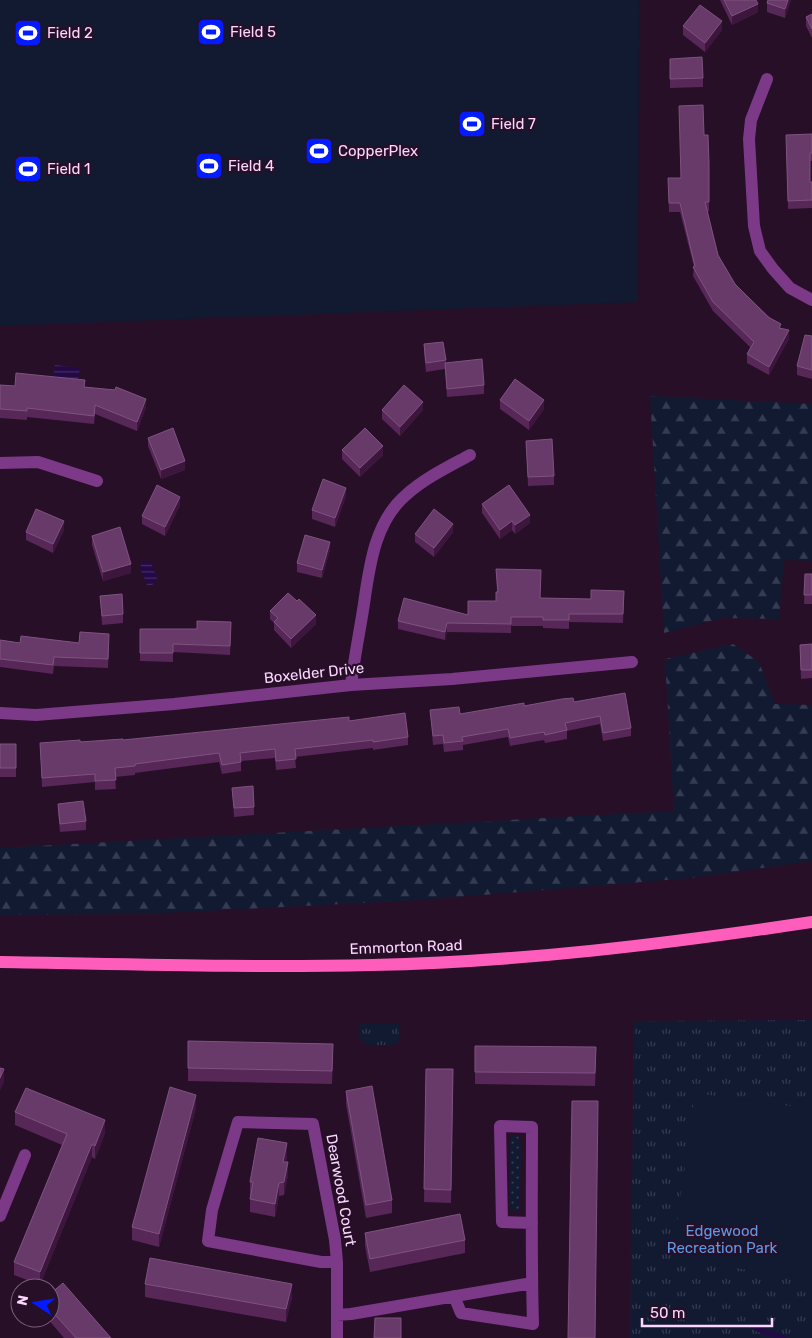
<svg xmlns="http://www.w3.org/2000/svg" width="812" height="1338" viewBox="0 0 812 1338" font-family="Rubik,sans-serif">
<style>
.grass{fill:url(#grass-dots)}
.forest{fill:url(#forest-firs)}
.park{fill:url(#park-tufts)}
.pitch{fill:#121a32}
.water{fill:url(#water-rules)}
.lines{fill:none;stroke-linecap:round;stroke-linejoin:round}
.stream{stroke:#240947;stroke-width:5}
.minor{stroke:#7b3988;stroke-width:12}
.major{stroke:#ff5dbb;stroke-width:12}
.wall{fill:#562757}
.shaded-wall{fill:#3c163c}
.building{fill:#683a69;stroke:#7f5280}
.labels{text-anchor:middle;stroke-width:4.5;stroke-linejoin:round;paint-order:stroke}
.poi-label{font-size:15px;fill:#fbd6ff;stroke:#270f28;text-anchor:start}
.street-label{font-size:15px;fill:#fbd6ff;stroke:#270f28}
.park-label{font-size:15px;fill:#5d9ae4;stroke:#270f28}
</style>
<defs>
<pattern id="grass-dots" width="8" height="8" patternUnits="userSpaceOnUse" patternTransform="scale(1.25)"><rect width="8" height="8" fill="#121a32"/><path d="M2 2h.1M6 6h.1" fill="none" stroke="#353b51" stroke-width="1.8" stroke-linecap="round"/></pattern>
<pattern id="forest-firs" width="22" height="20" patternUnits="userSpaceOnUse" patternTransform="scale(1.25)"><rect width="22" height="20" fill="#121a32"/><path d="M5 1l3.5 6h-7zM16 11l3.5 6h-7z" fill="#353b51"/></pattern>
<pattern id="park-tufts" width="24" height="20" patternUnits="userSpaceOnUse" patternTransform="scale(1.25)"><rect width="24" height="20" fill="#121a32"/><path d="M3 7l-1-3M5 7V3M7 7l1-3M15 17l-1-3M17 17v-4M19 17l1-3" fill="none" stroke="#353b51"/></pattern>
<pattern id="water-rules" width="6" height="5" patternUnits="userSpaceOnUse" patternTransform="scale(1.25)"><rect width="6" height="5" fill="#240947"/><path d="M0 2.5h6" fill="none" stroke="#452c63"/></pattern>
</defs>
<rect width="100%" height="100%" fill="#270f28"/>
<!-- grass -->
<path class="grass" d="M516 1135 521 1139 520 1206 519 1210 511 1211 509 1206 510 1140 512 1136Z"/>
<!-- forest -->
<path class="forest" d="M650 396 812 404V561L784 560 779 619 722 618 664 633Z
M733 644 759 662 775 704 812 705V861L691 878 422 900 145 914 0 915V848L674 811 665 659Z"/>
<!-- park -->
<path class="park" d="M812 1020V1338H630L634 1021Z
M359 1023H399V1041L393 1045H366L359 1038Z"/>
<!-- pitch -->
<path class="pitch" d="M0 0H639L638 302 0 326Z
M695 1093 812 1109V1279L672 1259Z"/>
<!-- water -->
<path class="water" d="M55 365 80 368 78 380 53 377Z
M146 561 151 563 157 578 155 583 150 586 147 585 140 568 142 562Z"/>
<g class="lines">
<!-- stream -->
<path class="stream" d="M757 1329 784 1338"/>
<!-- minor -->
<path class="minor" d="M767 79 751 120 749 139 754 226 760 251 773 269 790 288 812 300
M0 463 38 462 97 481
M351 685C354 660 359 635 363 610 369 571 373 523 406 495 425 478 448 467 470 455
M0 713 36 715 174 704 351 685 452 679 632 662
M0 1216 25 1155
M454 1296 461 1313 533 1324C531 1258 532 1192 532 1127L500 1126 502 1222 532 1223
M337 1315 351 1314 532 1283
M337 1338V1262L335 1240 313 1124 238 1122 212 1210 208 1241 321 1262H337"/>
<!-- major -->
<path class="major" d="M0 962C124 964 248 968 372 965 520 962 666 944 812 922"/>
</g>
<!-- wall -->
<path class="wall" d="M720 0H756L758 12 732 25Z
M768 0H791L785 18 767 12V3Z
M812 14V38L806 26V17Z
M683 26 722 30 705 52 683 35Z
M670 59 703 78V87L670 88Z
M812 134V161H810V182H812V208L788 209 786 144Z
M704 135 709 163V211H707L718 255 735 284 781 328 789 339 769 375 747 363V354L750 347 713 311 693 276 694 267 680 212H669L668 178H681Z
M812 336V379L797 375V366Z
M424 344 446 360V363L484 385V394L447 397 445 369 426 372 424 353Z
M0 385 15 386 85 387 146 407 137 431 95 414 94 424 27 417V420L0 418Z
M500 400 544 409 529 430 500 409Z
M382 410H423L400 436 382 419Z
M148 438 185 470 161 479 148 446Z
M526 441 554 476V485L528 486Z
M342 450 383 455 360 477 342 459Z
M346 496 335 527 312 519V510Z
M482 504 530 523 515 534 512 530 500 539 482 513Z
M180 505 165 536 142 524V516Z
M64 530 53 553 26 540V532Z
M453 532 434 557 415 542V534Z
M92 536 131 573 103 581 92 545Z
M330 550 322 578 297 572V563Z
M496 569 541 578 540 598 591 599 624 591 623 623 569 622V629L543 628V626H511V633L447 632 445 640 398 629V621L468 615 496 601 497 592Z
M805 574H812V604H804Z
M100 596 123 614V623L102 625Z
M270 611 316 624 291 648 274 630V623L270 619Z
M140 629 231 631 230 655 173 652V662L140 661Z
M0 640 20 643H109L108 668 54 666 53 674 0 667Z
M812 644V678L801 679 800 645Z
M574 702 631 728V736L603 741 600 724 567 731V739L545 743 544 740 510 746 508 737 463 745V750L444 752 443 744 433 745 430 710 460 714 524 706Z
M349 721 408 737V745L373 750V748L295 757 296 768 276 770 275 758 241 761V771L222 774 219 762 135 773V775L115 777 116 789 95 790V782L42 787 40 743 123 740Z
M0 744H16V777H0Z
M232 788 254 807V815L234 817Z
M58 804 86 821V830L60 832 58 812Z
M188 1041 333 1057 332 1084 188 1081Z
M475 1046 596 1060 595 1086 475 1084Z
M426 1069H453L451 1203 424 1202Z
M346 1091 392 1200V1213L366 1218 346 1104Z
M196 1108 159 1247 132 1240V1227Z
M15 1112 105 1133 95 1159 92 1157 40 1285 14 1275V1262L62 1145 15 1125Z
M287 1156 286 1162 288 1175 284 1195 279 1196 275 1217 250 1212V1199L251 1195H250V1182Z
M365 1233 465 1240V1253L370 1272 365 1246Z
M145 1284 292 1297 286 1322 145 1297Z
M50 1294 111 1338H64L47 1318H50Z"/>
<!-- shaded-wall -->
<path class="shaded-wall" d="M788 0H791L785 18V9Z
M758 4V12L732 25V16Z
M722 21V30L705 52V43Z
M789 330V339L769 375V367Z
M146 399V407L137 431V422Z
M544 400V409L529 430V421Z
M423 402V410L400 436V427Z
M383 446V455L360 477V468Z
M185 461V470L161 479V470Z
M346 488V496L335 527V518Z
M180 497V505L165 536V527Z
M530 515V523L515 534V525Z
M64 521V530L53 553V544Z
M512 521V530L500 539V530Z
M453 524V532L434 557V548Z
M330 542V550L322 578V570Z
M131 564V573L103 581V572Z
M316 615V624L291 648V639Z
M447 623V632L445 640V632Z
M4 1069V1082L0 1091V1078Z
M196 1095V1108L159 1247V1234Z
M105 1120V1133L95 1159V1146Z
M287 1143V1156L283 1175V1162Z
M92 1144V1157L40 1285V1272Z
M288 1162V1175L284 1195V1182Z
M279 1183V1196L275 1217V1204Z
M292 1284V1297L286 1322V1309Z"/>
<!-- building -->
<path class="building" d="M724 0H756L758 4 732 16Z
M768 0H788L785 9 767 3Z
M700 5 722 21 705 43 683 26Z
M812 14V29L806 17Z
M702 57 703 78 670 79V59Z
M703 105 704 135H708L709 163V202H705L718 255 735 284 768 317 781 324 779 328 789 330 769 367 747 354 754 342 713 302 693 267 695 266 680 203H669L668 178H681L679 106Z
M812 134V153H810V182H812V200L788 201 786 135Z
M805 335 812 336V370L797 366Z
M443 342 446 360 426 363 424 344Z
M482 359 484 385 447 389 445 363Z
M16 373 85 380 84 387 115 390 116 387 146 399 137 422 95 405 94 416 27 408V411L0 409V385L15 386Z
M515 379 544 400 529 421 500 400Z
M404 385 423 402 400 427 382 410Z
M173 428 185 461 161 470 148 438Z
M365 428 383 446 360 468 342 450Z
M552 439 554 476 528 477 526 441Z
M323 479 346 488 335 518 312 510Z
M157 485 180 497 165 527 142 516Z
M509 485 530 515 515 525 512 521 500 530 482 504Z
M36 509 64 521 53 544 26 532Z
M434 509 453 524 434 548 415 534Z
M120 527 131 564 103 572 92 536Z
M305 535 330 542 322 570 297 563Z
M496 569 541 570 540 598 591 599V590L624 591 623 614H569V620H543V617H511V624L447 623 445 632 398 621 404 598 468 615V601H496V592H498Z
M805 574H812V595H804Z
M288 593 297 601 299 599 316 615 291 639 274 622 278 618 270 611Z
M122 594 123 614 102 616 100 596Z
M197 621 231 622 230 646 173 644V653H140V629H197Z
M80 632 109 634 108 659 54 657 53 665 0 659V640L20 643 21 636 79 643Z
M812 644V670H801L800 645Z
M625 693 631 728 603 733 600 716 565 723 567 730 545 735 544 732 510 738 508 729 462 737 463 741 444 743 443 735 433 736 430 710 459 707 460 714 524 703V706L562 699 573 698 574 702Z
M405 713 408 737 373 742V740L295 749 296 759 276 761 275 749 240 753 241 762 222 765 219 753 135 764V766L115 768 116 780 95 781V774L42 778 40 743 80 740V742L123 739V740L349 717V721Z
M0 744H16V768H0Z
M253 786 254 807 234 808 232 788Z
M83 801 86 821 60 824 58 804Z
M188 1041 333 1044 332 1071 188 1068Z
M475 1046 596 1047 595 1073 475 1072Z
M0 1068 4 1069 0 1078Z
M426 1069H453L451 1190 424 1189Z
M372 1086 392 1200 366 1205 346 1091Z
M170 1087 196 1095 159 1234 132 1227Z
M26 1088 105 1120 95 1146 92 1144 40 1272 14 1262 67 1134 15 1112Z
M572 1101H598L595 1338H568Z
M258 1138 287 1143 283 1162H288L284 1182 279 1183 275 1204 250 1199 253 1182H250Z
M460 1214 465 1240 370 1259 365 1233Z
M150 1258 292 1284 286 1309 145 1284Z
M63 1283 111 1338H76L50 1309V1294Z
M375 1318H401V1338H374Z"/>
<!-- icons -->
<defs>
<symbol id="stadium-square" viewBox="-11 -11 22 22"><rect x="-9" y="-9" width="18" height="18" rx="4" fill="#021cff" stroke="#270f28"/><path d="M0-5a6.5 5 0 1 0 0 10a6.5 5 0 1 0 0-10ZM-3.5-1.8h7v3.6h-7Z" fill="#fff"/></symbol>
</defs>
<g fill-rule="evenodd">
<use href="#stadium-square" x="195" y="16" width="32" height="32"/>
<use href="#stadium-square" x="12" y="17" width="32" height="32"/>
<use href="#stadium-square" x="456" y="108" width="32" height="32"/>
<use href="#stadium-square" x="303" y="135" width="32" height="32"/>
<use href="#stadium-square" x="193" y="150" width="32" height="32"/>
<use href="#stadium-square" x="12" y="153" width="32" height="32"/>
</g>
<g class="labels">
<!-- poi labels -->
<g class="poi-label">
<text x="230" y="37">Field 5</text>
<text x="47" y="38">Field 2</text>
<text x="491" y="129">Field 7</text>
<text x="338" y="156">CopperPlex</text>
<text x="228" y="171">Field 4</text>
<text x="47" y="174">Field 1</text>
</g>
<!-- street labels -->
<g class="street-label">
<text transform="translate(314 673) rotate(-6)" y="5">Boxelder Drive</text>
<text transform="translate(406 947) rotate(-2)" y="5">Emmorton Road</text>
<text transform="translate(341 1190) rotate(80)" y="5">Dearwood Court</text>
</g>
<!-- park labels -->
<g class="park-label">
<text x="722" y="1236">Edgewood<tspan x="722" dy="17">Recreation Park</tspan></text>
</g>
</g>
<!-- north arrow -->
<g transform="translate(35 1303) rotate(282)"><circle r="24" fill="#270f28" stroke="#7c5f7e"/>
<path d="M0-4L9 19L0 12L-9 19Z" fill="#021cff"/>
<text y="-8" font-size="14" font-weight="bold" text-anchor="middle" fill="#fbd6ff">N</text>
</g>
<!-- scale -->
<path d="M642 1318v8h130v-8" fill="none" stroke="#fbd6ff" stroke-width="2.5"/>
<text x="650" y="1318" font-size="15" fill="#fbd6ff" stroke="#270f28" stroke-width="4" paint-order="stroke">50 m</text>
</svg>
